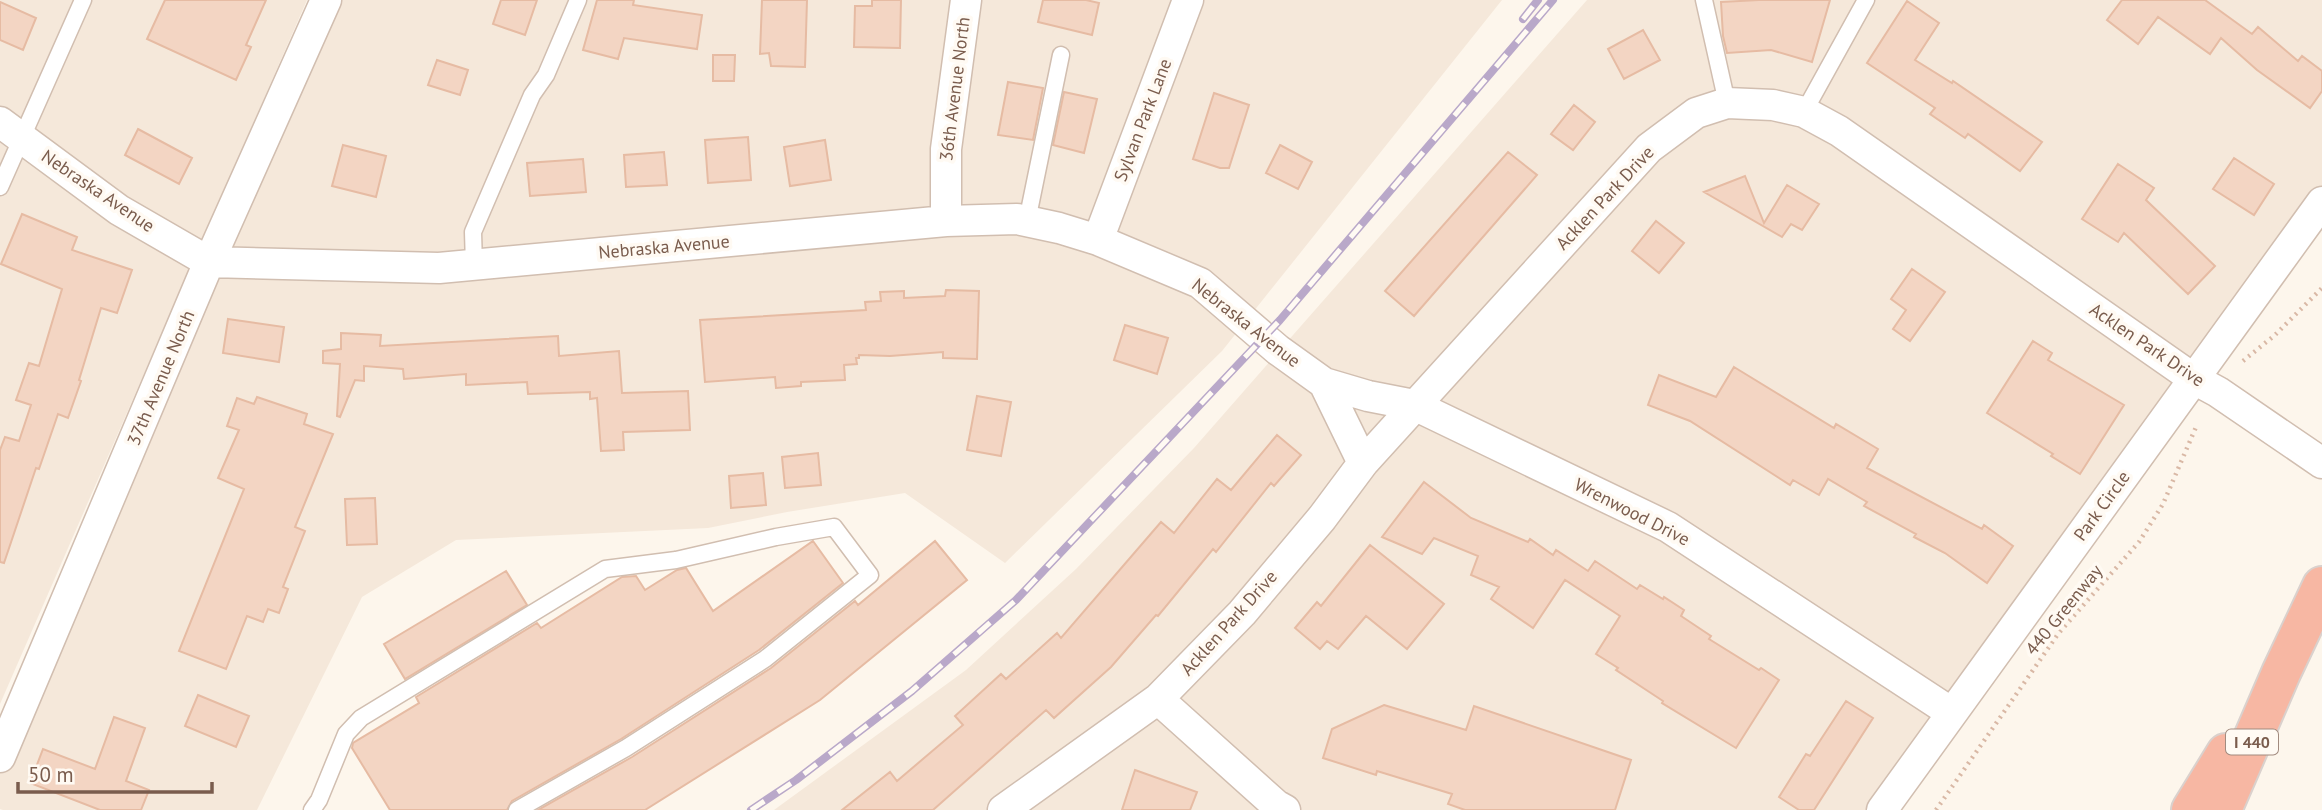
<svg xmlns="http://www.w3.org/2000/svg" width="2322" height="810" viewBox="0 0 2322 810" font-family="'PT Sans',sans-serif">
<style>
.residential{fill:#f5e8da}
.building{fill:#f3d5c3;stroke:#e6bba3;stroke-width:2}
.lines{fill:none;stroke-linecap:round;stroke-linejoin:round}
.service-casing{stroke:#d1beb0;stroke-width:19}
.minor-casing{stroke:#d1beb0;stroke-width:33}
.motorway-casing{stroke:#dad1cd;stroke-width:42}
.path{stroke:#d9b8a5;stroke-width:4.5;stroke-dasharray:2 5;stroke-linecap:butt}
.service{stroke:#fff;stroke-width:16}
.minor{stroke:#fff;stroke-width:30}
.motorway{stroke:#f7b7a3;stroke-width:38}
.rail-casing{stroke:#b9a8c9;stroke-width:8}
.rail{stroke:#fffaf3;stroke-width:5;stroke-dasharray:16;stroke-linecap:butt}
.labels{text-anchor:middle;stroke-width:7;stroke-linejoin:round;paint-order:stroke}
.shield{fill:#fffaf3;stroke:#a28b7f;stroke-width:2}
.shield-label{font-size:16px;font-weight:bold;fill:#7a5c4d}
.street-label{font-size:18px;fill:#7a5c4d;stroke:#fffaf3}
</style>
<rect width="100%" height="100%" fill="#fdf6ec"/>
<!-- residential -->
<path class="residential" d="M0 0H307L0 704Z
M326 0H1502L1222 351 1005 563 905 493 787 512 708 528 456 540 362 597 257 810H3L0 809V757Z
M1587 0H2322V202L1882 810H774L966 670 1076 569 1194 448Z"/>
<!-- building -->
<path class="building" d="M165 0H266L246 45 251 47 236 80 147 39Z
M501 0H537L525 35 493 24Z
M597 0H634L633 5 702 15 697 49 624 38 618 59 583 50Z
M762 0H807L805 67 771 66 769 53 760 54Z
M872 0H901L900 48 854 47 855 6H872Z
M1043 0H1086L1099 3 1092 35 1038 22Z
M1759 0H1830L1812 62 1771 50 1727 53 1723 36 1721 2Z
M2122 0H2205L2252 34 2258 27 2298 61 2302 56 2322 71V91L2310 108 2257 70 2221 38 2210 54 2158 17 2138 44 2107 20Z
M1907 1 1939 23 1915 60 1952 83 1953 81 2042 142 2020 171 1968 134 1965 138 1930 114 1935 108 1867 63Z
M0 2 36 18 23 50 0 40Z
M1643 30 1660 60 1624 79 1608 49Z
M713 55H735L734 81H713Z
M437 60 468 70 460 95 428 85Z
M1008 82 1043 88 1033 140 998 135Z
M1064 92 1097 99 1084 153 1053 145Z
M1214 93 1249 105 1229 168H1220L1193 159Z
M1574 105 1595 122 1573 150 1551 134Z
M138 129 192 158 179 184 125 155Z
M748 137 751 180 708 183 705 140Z
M825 140 831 180 790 186 784 147Z
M343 145 386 156 376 197 332 186Z
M1280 145 1312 162 1298 189 1266 173Z
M664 152 667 185 626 187 624 155Z
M1508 152 1537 175 1414 316 1385 291Z
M2234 158 2274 184 2254 215 2213 189Z
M583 159 586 192 530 196 527 163Z
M2118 164 2154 188 2146 200 2215 266 2188 294 2124 233 2118 242 2082 219Z
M1745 176 1764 223 1787 185 1819 204 1802 230 1791 224 1782 237 1704 192Z
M22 214 77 237 72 250 132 270 117 313 101 308 79 380 81 381 68 418 58 414 39 469 36 468 4 563 0 562V450L5 437 19 441 31 405 16 400 29 363 39 366 62 289 1 264Z
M1656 221 1684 243 1659 273 1632 251Z
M1912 269 1945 292 1910 341 1893 329 1906 310 1891 299Z
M946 290 979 291 977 359 943 358V352L890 356 859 355V358H856L857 364 844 365 845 380 801 382V386L776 388 775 377 705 382 700 320 866 310 865 302 881 301 880 292 904 291V298L945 296Z
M228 319 284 327 279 362 223 353Z
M1125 325 1168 338 1157 374 1114 360Z
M341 333 381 335 380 346 558 336 559 356 619 351 622 393 688 391 690 430 623 432 624 450 601 451 597 398 590 399V392L528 394 527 382 466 385V374L404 379 403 369 364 366V381L355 380 340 417 337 416 340 364 323 363V351L341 349Z
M2033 341 2052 353 2048 360 2124 405 2080 474 2051 456 2053 454 1987 413Z
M1734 367 1834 428 1836 424 1878 449 1867 468 1982 529 1984 525 2013 546 1987 583 1945 553 1914 537 1916 534 1864 506 1867 502 1828 479 1819 495 1793 480 1790 485 1690 421 1648 405 1659 375 1716 397Z
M977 396 1011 402 1001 456 967 450Z
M257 397 307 414 304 424 333 434 295 527 305 531 283 587 288 589 279 613 268 609 263 622 247 616 226 669 179 651 244 489 218 478 239 430 227 426 237 398 254 404Z
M1277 435 1301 455 1274 486 1271 483 1216 552 1213 549 1158 616 1156 615 1111 667 1054 718 1046 710 933 810H842L890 772 897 781 963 725 955 716 1001 674 1006 679 1057 633 1061 638 1161 522 1174 533 1217 479 1231 490Z
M818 453 821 485 785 488 782 457Z
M763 473 766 505 731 508 729 476Z
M1424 482 1471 518 1528 542 1530 539 1553 555 1556 550 1588 571 1595 561 1637 589 1640 585 1663 599 1664 597 1684 610 1681 616 1711 636 1709 639 1759 670 1761 668 1779 680 1736 748 1662 703 1663 701 1616 670 1618 668 1596 654 1620 616 1565 580 1533 628 1491 599 1499 587 1471 575 1478 556 1434 538 1422 554 1382 537Z
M375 498 377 544 347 545 345 499Z
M813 541 843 583 759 650 621 739 512 801 507 810H390L352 748 353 743 419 703 416 697 537 623 541 628 622 577 636 576 645 590 677 570 686 568 713 611Z
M935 541 967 580 820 700 645 810H538L632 757 771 668 855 601 858 605Z
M1370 545 1444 604 1407 649 1366 616 1338 649 1327 641 1320 649 1295 628 1317 602 1321 606Z
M506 571 527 605 405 679 384 644Z
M198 695 249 716 236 747 185 726Z
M1846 701 1873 718 1814 810H1799L1779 797 1806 754 1810 756Z
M1384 705 1466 730 1474 706 1631 760 1615 810H1465L1448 804 1452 794 1377 771 1376 775 1323 758 1332 729Z
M114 717 145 728 126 781 149 790 141 810H100L30 783 43 749 95 769Z
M1135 770 1197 792 1190 810H1122Z"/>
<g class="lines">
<defs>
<path id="service" d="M1704 0 1727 103
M1804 112 1866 0
M0 187 83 0
M1027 221 1061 55
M474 265 473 232 532 95 546 75 578 0
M312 810 319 800 346 734 361 718 605 569 676 560 776 537 834 527 870 575 765 659 626 748 517 810"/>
<path id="minor" d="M0 122 119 210 209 262 439 268 946 221 1017 219 1059 228 1098 240 1200 283 1278 350 1324 383 1368 396 1414 405 1668 527 1952 713
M946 221V149L966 0
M1098 240 1188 0
M1324 383 1363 463
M1158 699 1276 805 1285 810
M0 757 209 262 326 0
M1003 810 1158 699 1242 613 1322 518 1363 463 1649 148 1696 113 1727 103 1773 105 1804 112 1839 131 2194 379 2218 392 2322 463
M1882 810 2322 202"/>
<path id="motorway" d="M2191 810 2226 753
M2222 810 2281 673 2322 586"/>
</defs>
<!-- service casing -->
<use href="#service" class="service-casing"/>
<!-- minor casing -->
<use href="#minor" class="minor-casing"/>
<!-- motorway casing -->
<use href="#motorway" class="motorway-casing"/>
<!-- path -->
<path class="path" d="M2243 361 2275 335 2322 288
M1936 810 2058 634 2139 542 2163 504 2196 427"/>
<!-- service -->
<use href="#service" class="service"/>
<!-- minor -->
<use href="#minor" class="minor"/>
<!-- motorway -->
<use href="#motorway" class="motorway"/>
<defs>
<path id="rail" d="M1523 19 1538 0
M751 810 796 780 912 691 1016 600 1280 320 1553 0"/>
</defs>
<!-- rail casing -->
<use href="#rail" class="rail-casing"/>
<!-- rail -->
<use href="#rail" class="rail"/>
</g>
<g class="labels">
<!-- shield labels -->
<rect class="shield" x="2226" y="729.5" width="52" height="25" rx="5"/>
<g class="shield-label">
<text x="2252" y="748">I 440</text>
</g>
<!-- street labels -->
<g class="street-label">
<text transform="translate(955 89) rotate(-83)" y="6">36th Avenue North</text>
<text transform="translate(1143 120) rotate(-69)" y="6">Sylvan Park Lane</text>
<text transform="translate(98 191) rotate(34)" y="6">Nebraska Avenue</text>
<text transform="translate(1605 198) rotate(-47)" y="6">Acklen Park Drive</text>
<text transform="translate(664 247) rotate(-5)" y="6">Nebraska Avenue</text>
<text transform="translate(1246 323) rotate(38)" y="6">Nebraska Avenue</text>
<text transform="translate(2147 345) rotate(34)" y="6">Acklen Park Drive</text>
<text transform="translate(161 378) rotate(-67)" y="6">37th Avenue North</text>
<text transform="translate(2102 506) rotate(-54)" y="6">Park Circle</text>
<text transform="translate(1632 512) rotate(27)" y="6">Wrenwood Drive</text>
<text transform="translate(2064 610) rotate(-51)" y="6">440 Greenway</text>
<text transform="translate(1229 623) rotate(-48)" y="6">Acklen Park Drive</text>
</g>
</g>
<!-- scale -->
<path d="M18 782v10h194v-10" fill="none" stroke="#7a5c4d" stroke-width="3.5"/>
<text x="28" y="782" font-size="21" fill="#7a5c4d" stroke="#fffaf3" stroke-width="5" paint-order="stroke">50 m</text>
</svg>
